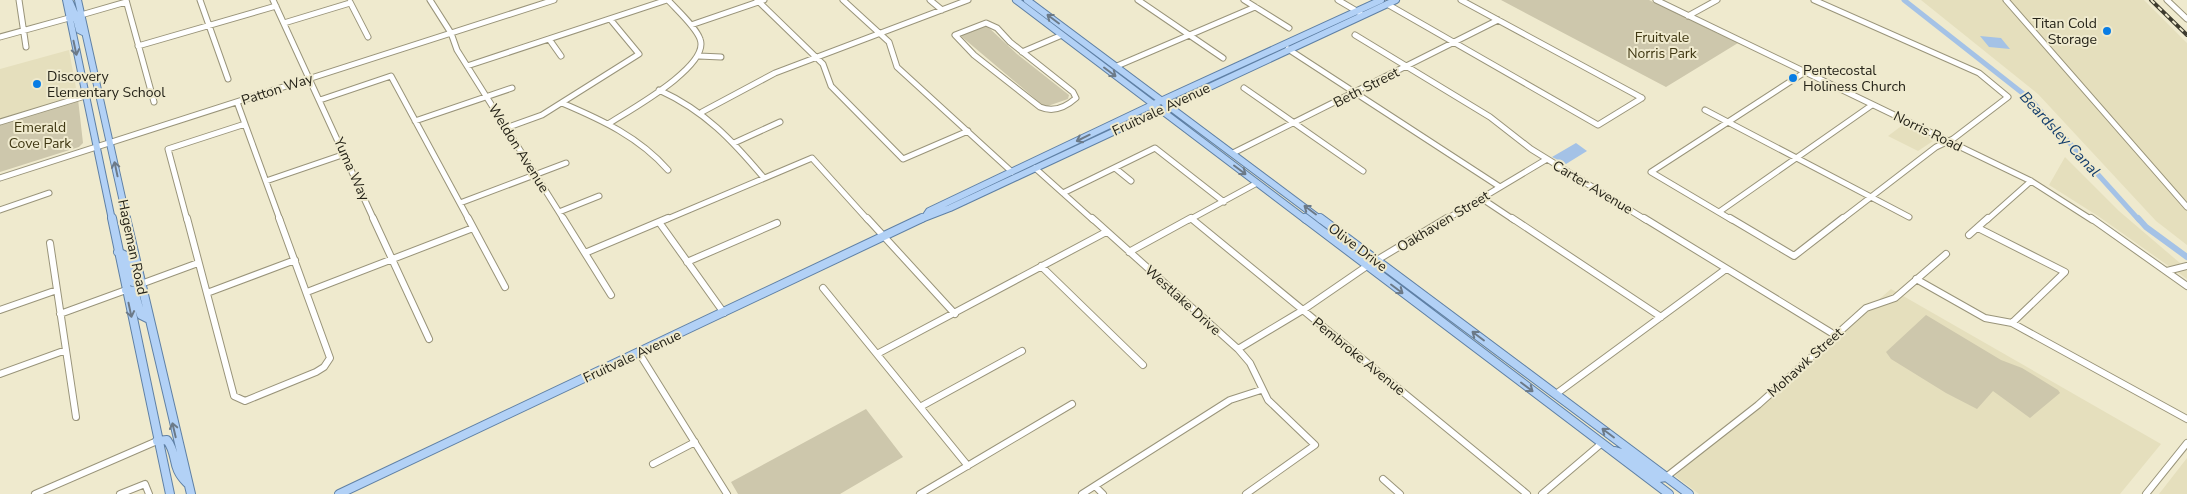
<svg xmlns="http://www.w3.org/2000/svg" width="2187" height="494" viewBox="0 0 2187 494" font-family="'Nunito Sans',sans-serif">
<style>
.built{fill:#e5dfbd}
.green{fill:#cdc7ac}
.water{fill:#a4c2e6}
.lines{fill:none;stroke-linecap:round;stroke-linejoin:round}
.canal-far1{stroke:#a4c2e6;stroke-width:5}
.canal{stroke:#a4c2e6;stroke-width:6}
.minor-far1-casing{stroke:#99947a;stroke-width:7}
.minor-casing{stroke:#99947a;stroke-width:8}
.major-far1-casing{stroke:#5f80a5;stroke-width:8}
.major-casing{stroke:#5f80a5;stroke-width:10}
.minor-far1{stroke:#fff;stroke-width:5}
.minor{stroke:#fff;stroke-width:6}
.major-far1{stroke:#b2d1f6;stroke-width:6}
.major{stroke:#b2d1f6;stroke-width:8}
.rail-casing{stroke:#3d3b2e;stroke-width:4}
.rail{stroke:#efeace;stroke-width:2;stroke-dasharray:5;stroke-linecap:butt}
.oneway{stroke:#6c7a88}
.poi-dot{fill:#097de4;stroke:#efeace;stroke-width:2}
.labels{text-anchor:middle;stroke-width:4;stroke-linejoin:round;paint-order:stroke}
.poi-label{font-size:14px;fill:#262419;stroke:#efeace;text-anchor:start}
.park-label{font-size:14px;fill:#3f3712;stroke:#efeace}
.street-label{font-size:14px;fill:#262419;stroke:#efeace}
.water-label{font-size:15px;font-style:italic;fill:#143e6c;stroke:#efeace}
</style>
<rect width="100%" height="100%" fill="#efeace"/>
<!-- built -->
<path class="built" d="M1921 0H2144L2187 43V245L2156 221 2038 94Z
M69 50 78 99 0 122V69Z
M1904 124 1932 138 1933 141 1918 151 1888 136Z
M2065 157 2119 211 2187 269V279L2098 216 2049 185Z
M1891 289 2161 444 2120 494H1699L1675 476Z
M2187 458V494H2159Z"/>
<!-- green -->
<path class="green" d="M1501 0H1649L1738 43 1666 87Z
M983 25 987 26 1017 54 1069 95 1068 99 1045 107 962 37V34Z
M78 99 83 143 79 147 0 172V122Z
M1926 315 2001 360 2022 368 2058 390 2060 393 2030 418 1993 391 1977 409 1946 393 1891 359 1886 352Z
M866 409 903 457 840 494H738L731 482Z"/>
<!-- water -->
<path class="water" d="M1980 36 2001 38 2010 49 1989 47Z
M1576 143 1587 151 1566 164 1552 157Z"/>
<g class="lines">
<!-- canal-far1 -->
<path class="canal-far1" d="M1904 0 2030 99 2139 220"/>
<!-- canal -->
<path class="canal" d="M2138 218 2146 227 2187 257"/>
<defs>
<path id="minor-far1" d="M19 0 26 47
M126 0 154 102
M200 0 228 79
M273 0 374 220
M430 0 451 33 457 50 564 220
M757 0 823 64 831 86 903 159 968 131
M843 0 889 42 897 67 1012 172
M930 0 942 10
M1138 0 1223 58
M1244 0 1289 28
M1338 0 1360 13
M1461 0 1642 98
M1656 0 2031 181 2092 220
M1814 0 1979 73 2008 97 1953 139 1936 147 1841 220
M2006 0 2187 207
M2167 0 2187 19
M350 2 368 37
M1387 4 1598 125 1642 98
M81 15 126 2
M1688 16 1717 0
M284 23 350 3
M986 23 997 28 1010 42 1073 92 1076 98C1066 107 1054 113 1040 107L974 55 955 35Z
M691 25 764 0
M1355 35 1490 117 1531 149 1646 220
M0 37 69 18
M549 39 561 56
M138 46 276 6
M1288 49 1500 187
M1022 52 1062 35
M699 56 721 57
M467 66 667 0
M1117 66 1255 7
M1244 88 1363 171
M659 90C705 111 732 140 764 178
M320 100 391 76 469 220
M237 102 245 124
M562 103C602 120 639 137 668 170
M1705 110 1909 217
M702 112 775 73 968 0
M415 121 512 88
M0 122 85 96
M245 124 280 220
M608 124C628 111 711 66 700 39 696 27 677 10 668 0
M506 128 542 115 639 54 610 19
M734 143 780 122
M1233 153 1498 20
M1035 168 1093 220
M1115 168 1131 181
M0 178 554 0
M266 181 345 154
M1063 193 1155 148 1224 202
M1481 198 1514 220
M460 203 566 163
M0 210 49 193
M559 212 599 196
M1719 212 1872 105
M187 220 168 149 245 124
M665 220 812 158 868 220
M1189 220 1257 183
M1445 220 1547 159
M1732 220 1651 172 1805 72
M1987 220 2031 181"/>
<path id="minor" d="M187 218 234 396 245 401 316 372 324 367 330 358 279 218
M373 218 429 339
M468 218 505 287
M563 218 611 295
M867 218 955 314
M1092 218 1238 349 1250 363 1268 400 1315 445 1246 494
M1512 218 1661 317
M1644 218 1835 335
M1730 218 1794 256 1843 218
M2091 218 2187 286
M1192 219 1527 494
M659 222 724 313
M1978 228 2065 272 2012 323
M1969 235 1988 218
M50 243 76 417
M1129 252 1191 218
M585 253 668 218
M687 262 777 223
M1041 266 1143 365
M2167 271 2187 266
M1916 279 1985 318 2012 323 2187 419
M141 284 198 263
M823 288 968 466
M307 292 473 228
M207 293 295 260
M0 310 57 290
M60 314 126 290
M1238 349 1303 310 1367 266 1447 218
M639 353 727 494
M877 354 1106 232
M0 374 66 350
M1556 394 1726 269
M920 407 1022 351
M653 464 695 442
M1666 477 1758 405 1866 308 1895 298 1946 254
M1383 479 1400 494
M1095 486 1103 494
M35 494 157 441
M120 494 145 484 149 494
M920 494 1072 404
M1082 494 1230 400 1261 390
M1542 494 1602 443
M2146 494 2187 443"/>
<path id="major-far1" d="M66 0 112 220
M69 0 75 14 81 15
M78 0 127 220
M1016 0 1306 220
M1027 0 1321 220
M69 18H76L79 30 85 33
M925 217 929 211 1154 104 1381 0
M919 220 950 208 1396 0"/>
<path id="major" d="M112 218 170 494
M126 218 191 494
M1305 218 1669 494
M1320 218 1689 494
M118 252 128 257 133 282 141 284
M126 290 134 291 141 315 149 319
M157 441 167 440C179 457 170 466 187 483
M1615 451 1625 454 1659 478 1666 477
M339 494 922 218"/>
</defs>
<!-- minor-far1 casing -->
<use href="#minor-far1" class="minor-far1-casing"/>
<!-- minor casing -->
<use href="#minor" class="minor-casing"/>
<!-- major-far1 casing -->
<use href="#major-far1" class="major-far1-casing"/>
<!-- major casing -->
<use href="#major" class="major-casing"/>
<!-- minor-far1 -->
<use href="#minor-far1" class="minor-far1"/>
<!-- minor -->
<use href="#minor" class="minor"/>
<!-- major-far1 -->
<use href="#major-far1" class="major-far1"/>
<!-- major -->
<use href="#major" class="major"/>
<defs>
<path id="rail" d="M2151 0 2187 35"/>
</defs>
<!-- rail casing -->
<use href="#rail" class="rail-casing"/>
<!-- rail -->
<use href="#rail" class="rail"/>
</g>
<!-- one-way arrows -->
<defs><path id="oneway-shaft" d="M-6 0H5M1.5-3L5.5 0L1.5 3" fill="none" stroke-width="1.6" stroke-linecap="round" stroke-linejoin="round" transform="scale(1.25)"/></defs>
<g class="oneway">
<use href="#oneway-shaft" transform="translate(1053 19) rotate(-143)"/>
<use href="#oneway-shaft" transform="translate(75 48) rotate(78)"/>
<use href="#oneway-shaft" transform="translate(1110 72) rotate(37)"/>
<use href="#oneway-shaft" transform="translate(1083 138) rotate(154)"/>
<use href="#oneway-shaft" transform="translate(116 169) rotate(-102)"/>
<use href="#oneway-shaft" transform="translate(1240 170) rotate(37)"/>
<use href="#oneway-shaft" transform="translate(1310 210) rotate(-143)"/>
<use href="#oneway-shaft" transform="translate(1397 289) rotate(37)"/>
<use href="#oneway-shaft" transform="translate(130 310) rotate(78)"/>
<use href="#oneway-shaft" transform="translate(1478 336) rotate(-143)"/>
<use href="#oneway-shaft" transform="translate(1527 387) rotate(37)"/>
<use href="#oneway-shaft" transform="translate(174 430) rotate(-103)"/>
<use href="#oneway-shaft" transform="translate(1608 433) rotate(-143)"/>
</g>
<!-- markers -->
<g class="poi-dot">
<circle cx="2107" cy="31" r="5"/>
<circle cx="1793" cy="78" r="5"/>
<circle cx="37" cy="84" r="5"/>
</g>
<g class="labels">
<!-- poi labels -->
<g class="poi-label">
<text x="2097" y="28" text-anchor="end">Titan Cold<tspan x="2097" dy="16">Storage</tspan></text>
<text x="1803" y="75">Pentecostal<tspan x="1803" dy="16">Holiness Church</tspan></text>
<text x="47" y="81">Discovery<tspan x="47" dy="16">Elementary School</tspan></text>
</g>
<!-- park labels -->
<g class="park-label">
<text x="1662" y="42">Fruitvale<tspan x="1662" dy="16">Norris Park</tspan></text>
<text x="40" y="132">Emerald<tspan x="40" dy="16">Cove Park</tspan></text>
</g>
<!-- street labels -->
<g class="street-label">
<text transform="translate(1366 87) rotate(-27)" y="5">Beth Street</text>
<text transform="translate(277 89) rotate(-18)" y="5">Patton Way</text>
<text transform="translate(1161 109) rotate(-25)" y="5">Fruitvale Avenue</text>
<text transform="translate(1928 131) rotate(26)" y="5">Norris Road</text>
<text transform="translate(519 148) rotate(58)" y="5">Weldon Avenue</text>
<text transform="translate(352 169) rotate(66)" y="5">Yuma Way</text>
<text transform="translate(1593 187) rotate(31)" y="5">Carter Avenue</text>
<text transform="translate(1443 221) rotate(-31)" y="5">Oakhaven Street</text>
<text transform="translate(133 247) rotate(78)" y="5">Hageman Road</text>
<text transform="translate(1358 247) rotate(37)" y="5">Olive Drive</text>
<text transform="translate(1183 300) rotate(42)" y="5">Westlake Drive</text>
<text transform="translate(632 356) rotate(-25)" y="5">Fruitvale Avenue</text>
<text transform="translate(1359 356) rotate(39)" y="5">Pembroke Avenue</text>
<text transform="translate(1805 362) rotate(-42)" y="5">Mohawk Street</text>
</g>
<!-- water labels -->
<g class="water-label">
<text transform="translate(2060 134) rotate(47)" y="5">Beardsley Canal</text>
</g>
</g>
</svg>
